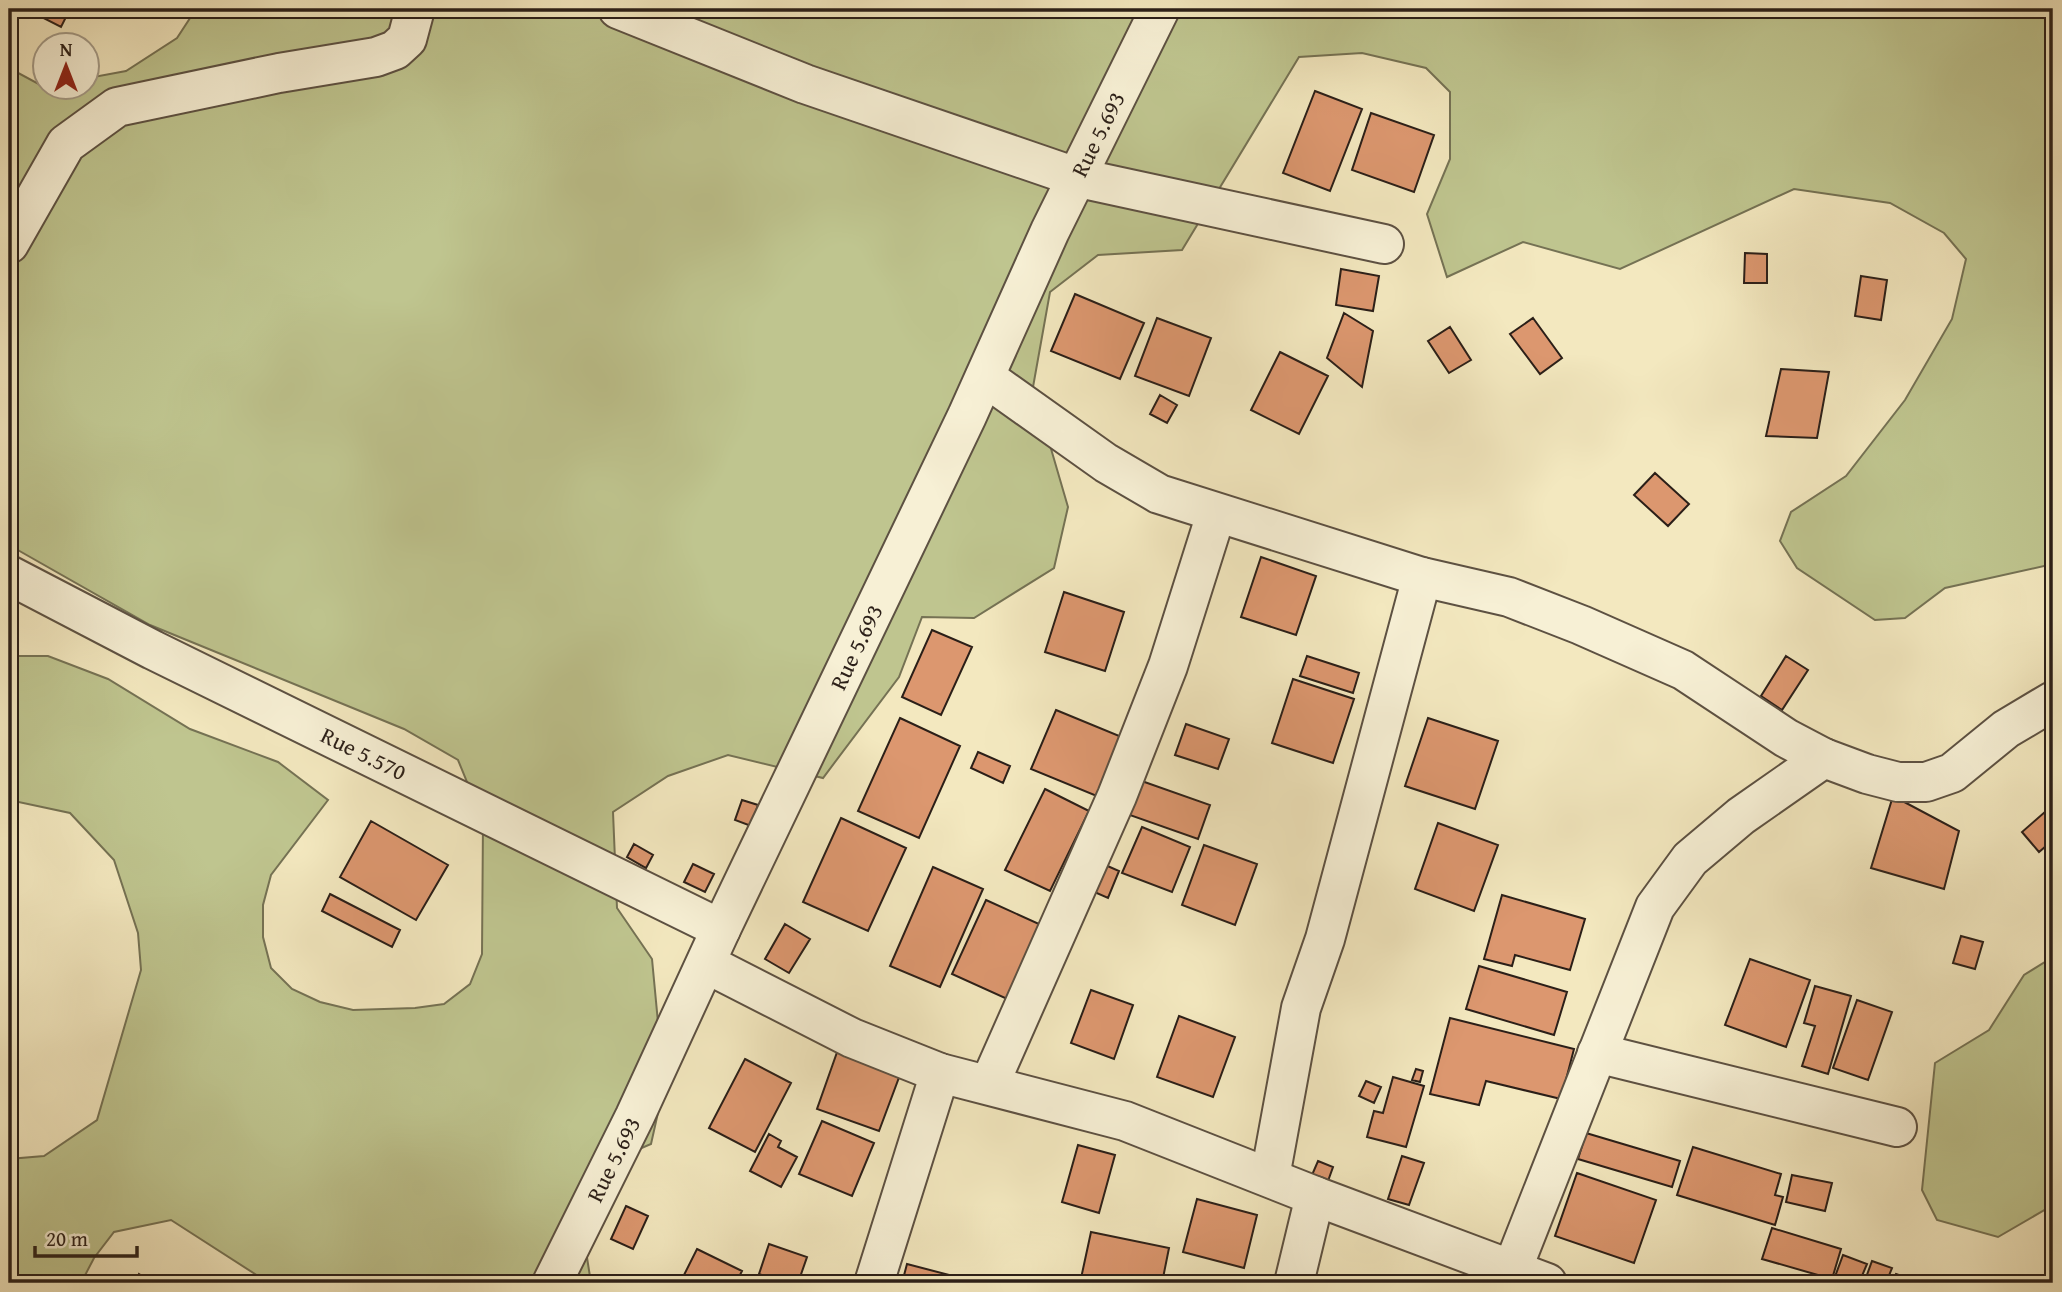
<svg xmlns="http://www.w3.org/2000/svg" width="2062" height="1292" viewBox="0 0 2062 1292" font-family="'Gentium Book Plus',serif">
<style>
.green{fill:#bfc58f;stroke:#757254;stroke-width:2}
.building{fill:#dc976f;stroke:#2b1f18;stroke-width:2}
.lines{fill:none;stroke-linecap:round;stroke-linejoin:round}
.minor-casing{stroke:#5d5142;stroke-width:42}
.minor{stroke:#f7f0d5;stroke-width:38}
.labels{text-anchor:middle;stroke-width:5;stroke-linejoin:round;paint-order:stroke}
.street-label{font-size:23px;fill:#2b1f18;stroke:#f7f0d5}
</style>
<rect width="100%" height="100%" fill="#f3e8bf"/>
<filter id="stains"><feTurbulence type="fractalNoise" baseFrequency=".00286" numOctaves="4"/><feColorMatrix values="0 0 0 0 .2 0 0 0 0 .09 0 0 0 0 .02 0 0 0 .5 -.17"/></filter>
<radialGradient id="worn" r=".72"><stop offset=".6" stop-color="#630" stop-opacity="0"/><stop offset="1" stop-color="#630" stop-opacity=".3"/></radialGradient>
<!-- green -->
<path class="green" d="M196 9H2053V564L1945 588 1905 618 1875 620 1797 568 1780 541 1791 512 1846 476 1905 400 1952 319 1966 259 1944 233 1890 203 1794 189 1620 269 1523 242 1447 277 1427 214 1450 159V92L1426 68 1362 53 1299 57 1182 250 1098 255 1050 292 1033 387 1068 507 1054 568 974 618 922 617 899 677 823 778 728 755 668 776 613 812 617 908 652 959 664 1086 651 1144 590 1170 578 1200 591 1283H269L171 1220 114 1232 94 1258 81 1283H9V1159L44 1156 97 1120 141 970 138 933 114 860 70 813 9 800V663L12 656H48L108 679 190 729 278 762 328 800 271 875 263 905V937L271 968 292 989 320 1002 353 1010 415 1008 444 1004 470 984 482 954 483 821 458 760 404 729 150 625 9 545V68L46 88H88V78L126 71 177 38Z
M2053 957V1205L1998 1237 1937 1220 1922 1190 1935 1063 1989 1030 2024 975Z"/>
<!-- building -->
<path class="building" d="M26 9H70L61 27Z
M1315 91 1362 109 1330 191 1283 173Z
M1371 113 1434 135 1414 192 1352 170Z
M1745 253 1767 254V283H1744Z
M1341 269 1379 276 1373 311 1336 305Z
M1861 276 1887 280 1881 320 1855 316Z
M1075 294 1144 323 1120 379 1051 351Z
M1344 313 1373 331 1362 387 1327 358Z
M1157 318 1211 338 1189 396 1135 376Z
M1533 318 1562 358 1540 374 1510 334Z
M1450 327 1471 360 1449 373 1428 341Z
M1280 352 1328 376 1299 434 1251 410Z
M1781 369 1829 372 1817 438 1766 436Z
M1160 395 1177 405 1167 423 1150 414Z
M1655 473 1689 504 1668 526 1634 495Z
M1261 557 1316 576 1296 635 1241 617Z
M1064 592 1124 612 1105 671 1045 652Z
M932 630 972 647 941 715 902 697Z
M1307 656 1359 673 1353 693 1300 676Z
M1786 656 1808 670 1782 710 1761 696Z
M1293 679 1354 699 1333 763 1272 743Z
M1056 710 1129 740 1104 799 1031 769Z
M900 718 960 746 919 838 858 811Z
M1428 718 1498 741 1475 809 1405 786Z
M1186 724 1229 739 1218 769 1175 755Z
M978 752 1010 766 1003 783 971 768Z
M1136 779 1210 805 1198 839 1124 813Z
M1045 789 1089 811 1050 891 1005 870Z
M1893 796 1959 831 1944 889 1871 868Z
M742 800 758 805 751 826 735 820Z
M2053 805V840L2039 852 2022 832Z
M841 818 906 848 868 931 803 902Z
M371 821 448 865 416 920 340 877Z
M1438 823 1498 845 1474 911 1415 889Z
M1142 827 1190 847 1172 892 1122 873Z
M634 844 653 855 646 868 627 857Z
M1204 845 1257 864 1235 925 1182 905Z
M693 864 714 874 705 892 684 882Z
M1103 864 1119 871 1108 898 1092 891Z
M933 867 983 889 940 987 890 966Z
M330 894 400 930 392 947 322 911Z
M1502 895 1585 919 1570 970 1515 955 1512 966 1484 959Z
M986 900 1050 929 1016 1003 952 974Z
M785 924 810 939 789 973 765 959Z
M1961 936 1983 942 1975 969 1953 963Z
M1750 959 1810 980 1786 1047 1725 1025Z
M1479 966 1567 992 1554 1035 1466 1009Z
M1815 986 1851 996 1828 1074 1802 1066 1815 1026 1804 1023Z
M1091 990 1133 1005 1114 1059 1071 1043Z
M1857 1000 1892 1012 1868 1080 1833 1068Z
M1179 1016 1235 1037 1213 1097 1157 1077Z
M1450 1018 1574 1049 1561 1099 1486 1081 1479 1105 1430 1094Z
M841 1041 904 1064 879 1131 817 1109Z
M745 1059 791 1083 755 1152 709 1128Z
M1416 1069 1423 1071 1420 1082 1412 1080Z
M1393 1077 1424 1086 1406 1147 1367 1137 1374 1111 1383 1113Z
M1366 1081 1381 1087 1374 1103 1359 1096Z
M822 1121 874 1143 852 1196 799 1174Z
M1586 1133 1680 1161 1672 1187 1578 1159Z
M769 1134 781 1141 778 1147 797 1157 781 1187 750 1171Z
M1078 1145 1115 1155 1099 1213 1062 1202Z
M1693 1147 1781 1174 1775 1195 1783 1197 1775 1225 1677 1195Z
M1402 1156 1424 1163 1409 1205 1388 1199Z
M1318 1161 1333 1167 1328 1181 1312 1175Z
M1577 1173 1656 1200 1634 1263 1555 1236Z
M1792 1175 1832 1183 1825 1211 1786 1202Z
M1197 1199 1257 1215 1244 1268 1183 1252Z
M626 1206 648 1216 633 1249 611 1239Z
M1772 1228 1841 1249 1832 1279 1762 1259Z
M1091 1232 1169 1248 1162 1283H1080Z
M769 1244 807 1257 798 1283H785L759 1274Z
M697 1249 742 1271 736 1283H680Z
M1843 1255 1867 1264 1859 1283H1815L1817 1276 1833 1282Z
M1872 1261 1892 1268 1886 1283H1864Z
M907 1264 976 1282 902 1283Z
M139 1274 155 1283H135Z
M1896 1274 1921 1283H1893Z"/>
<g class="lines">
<defs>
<g id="minor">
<path d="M618 9 805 84 1079 178 1384 244"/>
<path d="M9 244 66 144 117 107 279 73 376 57 395 50 407 39 415 9"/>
<path d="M985 377 1106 463 1159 494 1422 577 1509 597 1581 625 1683 670 1786 738 1824 758 1867 774 1898 782H1926L1952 773 2006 729 2053 701"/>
<path id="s1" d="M9 575 153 650 721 929"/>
<path d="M707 964 852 1038 940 1073 1125 1121 1315 1196 1294 1283"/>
<path d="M1597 1053 1897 1127"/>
<path d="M989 1085 1117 796 1168 666 1216 514"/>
<path d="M1270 1177 1301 1008 1325 939 1422 577"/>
<path d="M1315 1196 1547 1283"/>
<path d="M1512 1270 1655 907 1690 859 1741 816 1824 758"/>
<path id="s2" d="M552 1283 635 1116 721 929 967 416 1050 231 1160 9"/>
<path d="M874 1283 940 1073"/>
</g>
</defs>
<!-- minor casing -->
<use href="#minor" class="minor-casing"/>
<!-- minor -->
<use href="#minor" class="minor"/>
</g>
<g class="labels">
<!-- street labels -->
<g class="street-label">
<text dy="8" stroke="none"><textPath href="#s2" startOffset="1272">Rue 5.693</textPath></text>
<text dy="8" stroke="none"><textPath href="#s2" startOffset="705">Rue 5.693</textPath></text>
<text dy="8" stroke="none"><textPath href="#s1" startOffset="397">Rue 5.570</textPath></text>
<text dy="8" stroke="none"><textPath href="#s2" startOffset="138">Rue 5.693</textPath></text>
</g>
</g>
<!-- margin -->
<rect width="2062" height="1292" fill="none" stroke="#f3e8bf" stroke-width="35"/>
<rect x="10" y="10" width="2041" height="1271" fill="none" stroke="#2b1f18" stroke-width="3.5"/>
<rect x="18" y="18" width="2027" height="1257" fill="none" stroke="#2b1f18" stroke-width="2"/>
<!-- north arrow -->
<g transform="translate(66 66)"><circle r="33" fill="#f7f0d5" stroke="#a59c89" stroke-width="2"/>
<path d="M0-5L12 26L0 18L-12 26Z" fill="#8f2418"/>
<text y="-10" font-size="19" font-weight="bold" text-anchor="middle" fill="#2b1f18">N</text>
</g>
<!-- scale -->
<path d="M35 1246v10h102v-10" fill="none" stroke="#2b1f18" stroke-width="3.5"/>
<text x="46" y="1246" font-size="21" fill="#2b1f18" stroke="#f7f0d5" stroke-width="5" paint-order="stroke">20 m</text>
<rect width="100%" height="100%" filter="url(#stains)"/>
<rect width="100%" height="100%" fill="url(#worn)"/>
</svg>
